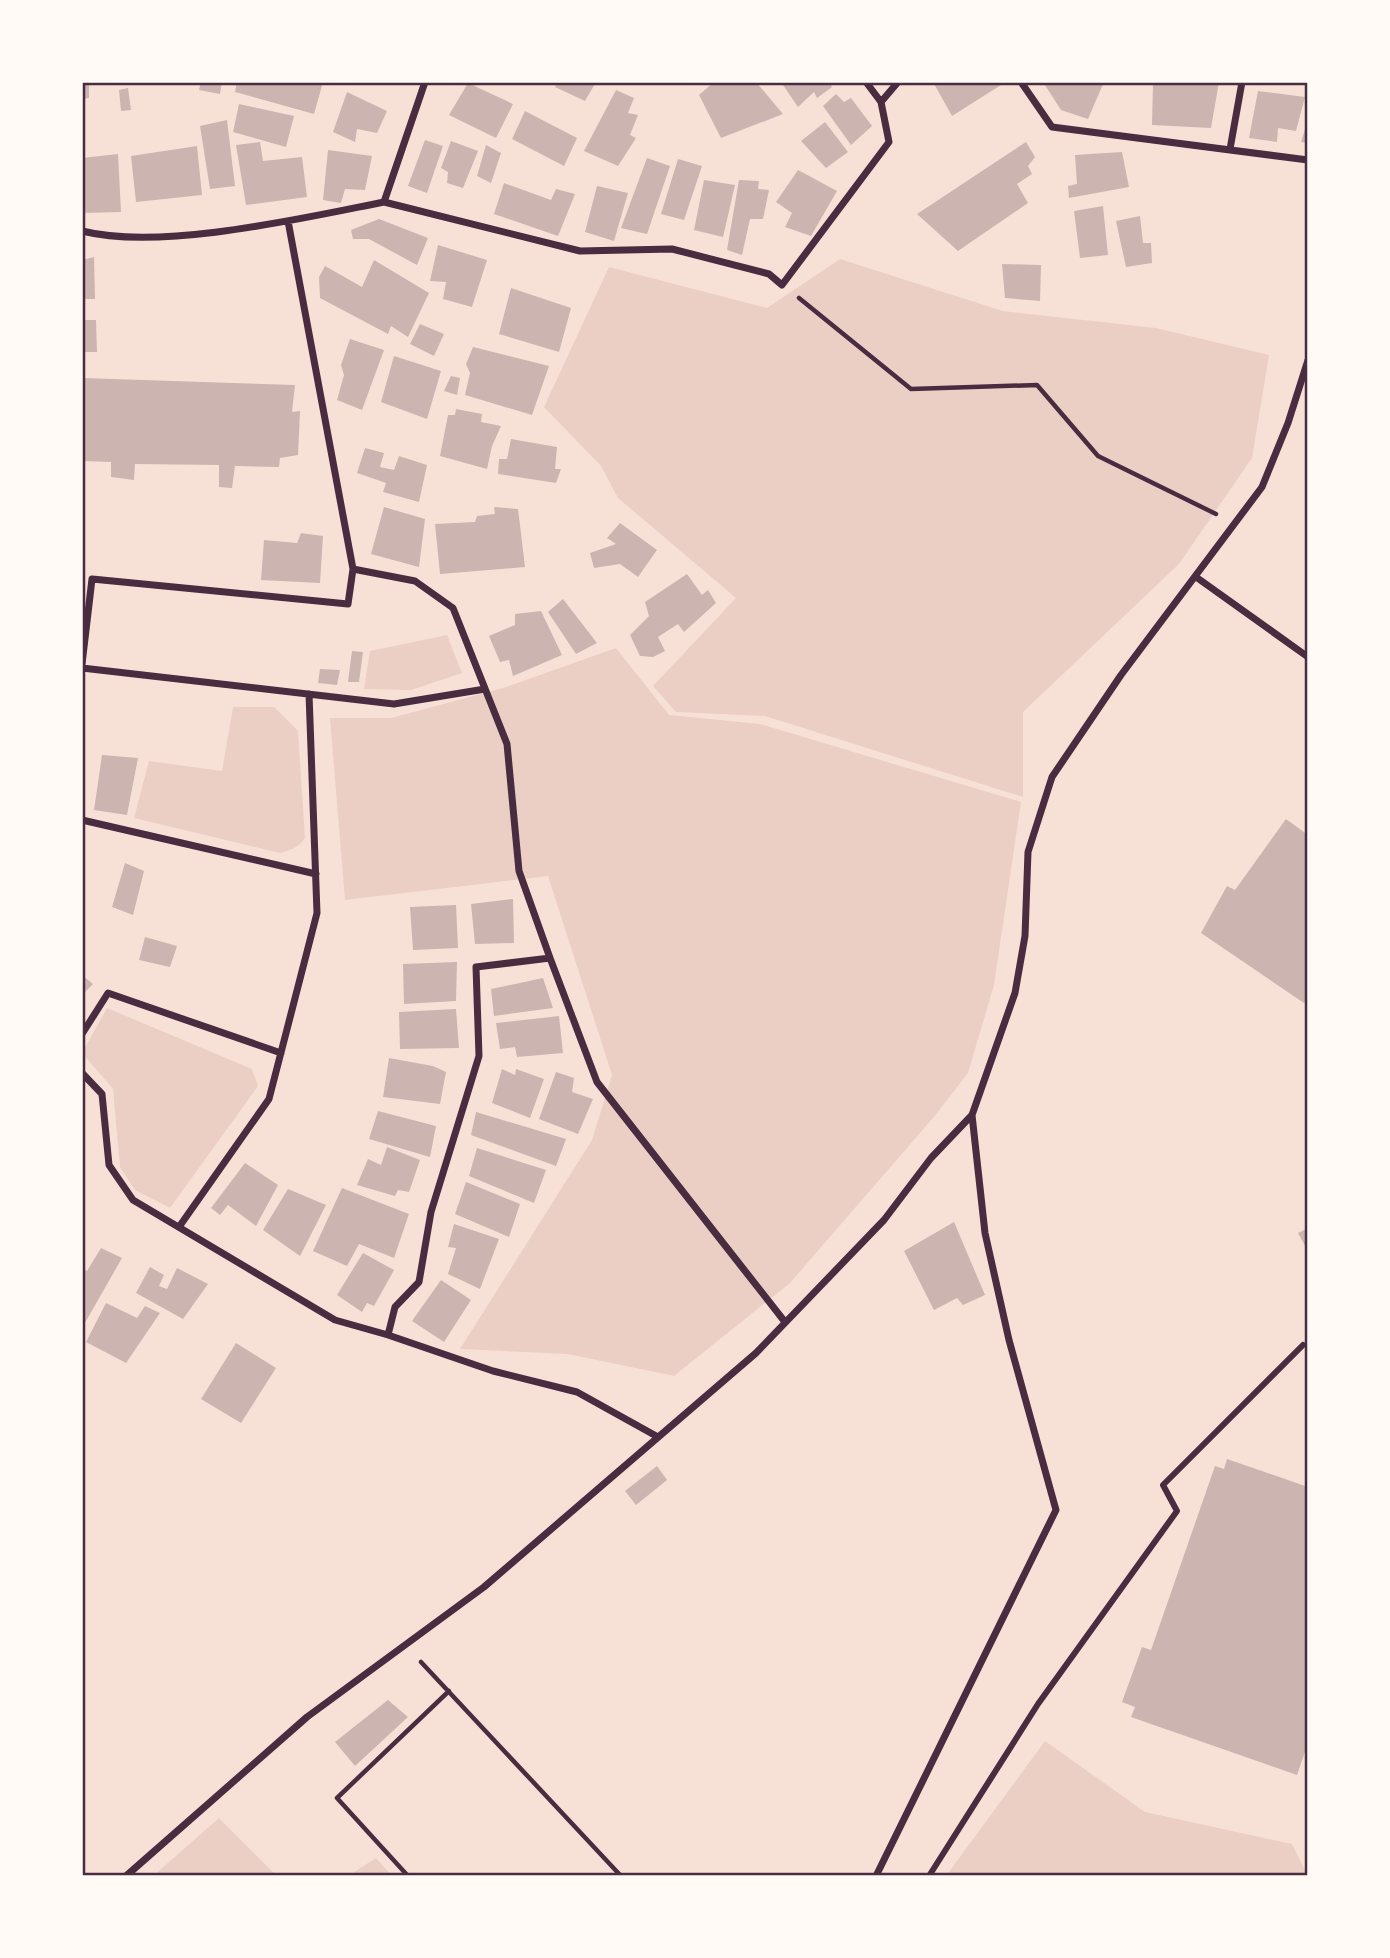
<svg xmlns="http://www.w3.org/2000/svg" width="1390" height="1958" viewBox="0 0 1390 1958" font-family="'Archivo Narrow',sans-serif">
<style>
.green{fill:#ebcfc5}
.building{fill:#ccb4b1}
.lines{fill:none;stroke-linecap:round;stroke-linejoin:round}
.path{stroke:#4a2c40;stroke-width:4.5}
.pedestrian{stroke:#4a2c40;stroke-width:6}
.minor{stroke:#4a2c40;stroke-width:7}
.neatline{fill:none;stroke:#4a2c40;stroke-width:2.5}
</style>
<rect width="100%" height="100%" fill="#f7e1d7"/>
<!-- green -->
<path class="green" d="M840 259 1003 311 1156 328 1269 355 1252 458 1179 564 1023 712V797L765 716 676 712 653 686 736 598 618 498 601 466 544 407 609 267 767 308Z
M447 635 462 673 411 690 364 689 370 651Z
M616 648 669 715 760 724 1021 802 994 985 968 1073 933 1118 790 1283 674 1376 568 1354 460 1349 592 1140 612 1075 548 876 345 900 330 718H391L503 688Z
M233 707H274L298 731 305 838C298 848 291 850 280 853L134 818 149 761 222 771Z
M107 1008 252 1069 258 1086 170 1208 135 1190 120 1167 113 1089 82 1053Z
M1045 1741 1145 1812 1292 1844 1308 1876H946Z
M219 1818 277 1876H153Z
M376 1858 392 1876H348Z"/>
<!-- building -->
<path class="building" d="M82 82 89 83V98L82 99Z
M201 82H222L220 94 199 90Z
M237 82H323L314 114 235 92Z
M558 82H596L585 101 555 87Z
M714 82H756L783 114 721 138 699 95Z
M781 82H829L832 87 817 98 814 92 798 107Z
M933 82H1000L1001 85 952 116Z
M1043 82H1104L1088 119 1061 110Z
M1153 82H1219L1211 128 1152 125Z
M468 83 513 104 496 138 449 115Z
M128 88 131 110 121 111 119 90Z
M616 90 634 98 628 113 638 115 630 135 636 138 618 166 584 151Z
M1258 91 1305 97 1296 131 1278 128 1277 142 1249 138Z
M347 92 387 111 377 133 357 129 355 142 333 132Z
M836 94 844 102 851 98 872 126 851 145 823 106Z
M239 104 294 116 286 147 233 132Z
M525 111 577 138 564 166 512 139Z
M227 120 235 186 210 189 200 126Z
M1308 120V143L1301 142Z
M825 122 848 152 826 168 801 141Z
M425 140 443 146 427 193 408 186Z
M451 141 478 151 463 188 447 183 448 172 441 168Z
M260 142 263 161 302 157 307 197 246 205 236 145Z
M1026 142 1035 157 1028 166 1032 174 1017 184 1028 203 958 251 917 214Z
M486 145 501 153 491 183 477 176Z
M197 146 202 195 136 202 131 156Z
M328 150 372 156 365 190 345 189 341 203 323 200Z
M1122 152 1129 187 1069 198 1068 186 1077 184 1075 155Z
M118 154 121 212 82 213V158Z
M647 158 670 166 647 234 621 228Z
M678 159 702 166 684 220 661 214Z
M798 170 837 191 811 236 785 227 792 213 776 202Z
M704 180 735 185 723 237 694 230Z
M739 180 759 181 758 189 769 190 763 219H750L742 255 727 250Z
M504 183 551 200 556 189 575 194 558 236 494 214Z
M597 186 628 193 614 241 585 232Z
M1103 206 1108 255 1080 258 1074 211Z
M1140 216 1143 243H1151L1152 263 1126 267 1116 221Z
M379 219 428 238 417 265 369 239H353L351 230Z
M438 245 487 260 472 307 443 299 446 282 430 281Z
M94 257 95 299H82V260Z
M374 260 429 293 408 337 391 326 388 334 320 298 319 277 325 266 362 287Z
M1002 264 1041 265 1040 301 1005 298Z
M511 288 571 308 559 352 499 334Z
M82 320H96L97 352H82Z
M420 324 444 334 434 356 410 344Z
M350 339 384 350 362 410 337 400 344 375 341 365Z
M473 347 549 366 532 415 465 395 470 373 466 364Z
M394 356 441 371 427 419 381 402Z
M451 376 460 378 457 395 444 391Z
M82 378 295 385 292 412 300 411 298 455 280 458 279 467 235 466 232 488 219 487V465L135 464 134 480 111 477V462L82 461Z
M456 409 482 414 481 422 501 426 492 446 487 469 440 456 448 415H455Z
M511 439 557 447 555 469H561L556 483 498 474 499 459H507Z
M365 448 384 453 380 467 394 470 399 456 427 465 419 502 383 492 386 483 357 473Z
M384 507 425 519 419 567 371 554Z
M494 507 518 509 525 567 440 574 435 524 475 522 477 516 495 514Z
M620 523 657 550 638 577 620 564 594 568 590 553 616 544 607 538Z
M301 533 323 536 320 583 261 580 264 540 297 543Z
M687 574 702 595 708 590 716 603 684 632 678 624 658 637 665 651 653 657 640 656 630 635 649 616 645 602Z
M563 599 597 643 576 654 548 612Z
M541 611 562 655 513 676 509 660 500 662 489 636 515 625V614Z
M352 651 363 652 359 682H348Z
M320 669 340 670 337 685 318 683Z
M102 755 138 758 127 815 94 810Z
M1286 819 1308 835V999L1304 1003 1201 933 1227 886 1235 890Z
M125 863 144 871 133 915 112 907Z
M513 899 514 943 475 944 471 904Z
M456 905 458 948 413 950 410 907Z
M145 937 177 946 170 967 139 960Z
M457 962 456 1001 404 1004 403 964Z
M82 975 93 984 82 995Z
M543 978 553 1008 494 1016 491 989Z
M456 1009 459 1048 400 1049 399 1012Z
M559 1016 563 1053 517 1057 515 1047 500 1049 496 1023Z
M389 1058 433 1066 446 1072 440 1104 383 1097Z
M502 1069 515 1075 516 1069 544 1079 530 1118 492 1103Z
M556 1072 574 1078 572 1092 593 1099 578 1134 539 1119Z
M378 1111 436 1126 430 1157 369 1139Z
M476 1112 566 1139 556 1166 471 1135Z
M387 1147 420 1160 409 1192 398 1190 395 1196 357 1185 368 1159 381 1165Z
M477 1148 546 1170 534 1203 469 1176Z
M245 1163 278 1185 256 1226 228 1205 220 1215 211 1208Z
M466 1182 520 1204 509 1237 455 1214Z
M342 1188 409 1214 394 1258 359 1244 347 1266 313 1251Z
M288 1189 326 1205 300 1256 263 1230Z
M954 1222 985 1295 963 1305 957 1298 934 1310 904 1251Z
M454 1224 499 1239 480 1289 448 1274 456 1248 448 1247Z
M1308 1228V1251L1298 1233Z
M101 1248 122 1258 82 1328V1268L87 1271Z
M363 1253 394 1270 374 1306 367 1303 362 1312 337 1295Z
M150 1267 164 1275 159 1286 167 1289 177 1268 208 1284 183 1319 136 1293Z
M441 1280 471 1300 444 1342 412 1321Z
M106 1303 137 1318 145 1306 160 1313 126 1363 86 1342Z
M236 1343 276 1368 241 1423 201 1399Z
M1227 1459 1308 1487V1743L1297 1775 1131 1717 1135 1707 1122 1702 1142 1647 1151 1650 1215 1466 1224 1469Z
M657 1466 667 1480 636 1505 625 1491Z
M388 1700 408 1717 355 1766 335 1742Z"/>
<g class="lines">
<!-- path -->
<path class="path" d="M799 298 911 389 1037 385 1098 456 1216 514
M421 1662 621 1876
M408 1876 337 1798 449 1691"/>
<!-- pedestrian -->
<path class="pedestrian" d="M929 1876 1038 1704 1177 1511 1163 1485 1303 1345"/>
<!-- minor -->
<path class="minor" d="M866 82 881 102
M1021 82 1052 127 1308 160
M1230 149 1242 82
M384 202 580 251 672 249 769 274 782 285 889 142 881 102 898 82
M288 221 353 569 415 581 453 608 507 744 519 871 550 958 476 967 479 1056 431 1212 419 1282 395 1307 388 1335 493 1371 577 1392 658 1437
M82 231C161 251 303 218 384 202L425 82
M1196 577 1308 657
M82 664 92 579 348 604 353 569
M82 668 394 704 485 689
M82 820 316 874
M550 958 597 1082 785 1322
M82 1034 108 993 281 1053
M82 1073 102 1094 109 1165 133 1200 335 1320 388 1335
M179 1227 269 1099 317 913 309 694
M126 1876 307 1717 484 1587 756 1353 884 1220 931 1158 972 1115 1015 993 1025 936 1028 852 1052 777 1121 675 1262 487 1288 423 1308 360
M876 1876 1056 1510 1009 1340 985 1233 972 1115"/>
</g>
<!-- border -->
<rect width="1390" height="1958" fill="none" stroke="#fffaf5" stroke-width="168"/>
<rect x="84" y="84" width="1222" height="1790" class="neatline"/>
</svg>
